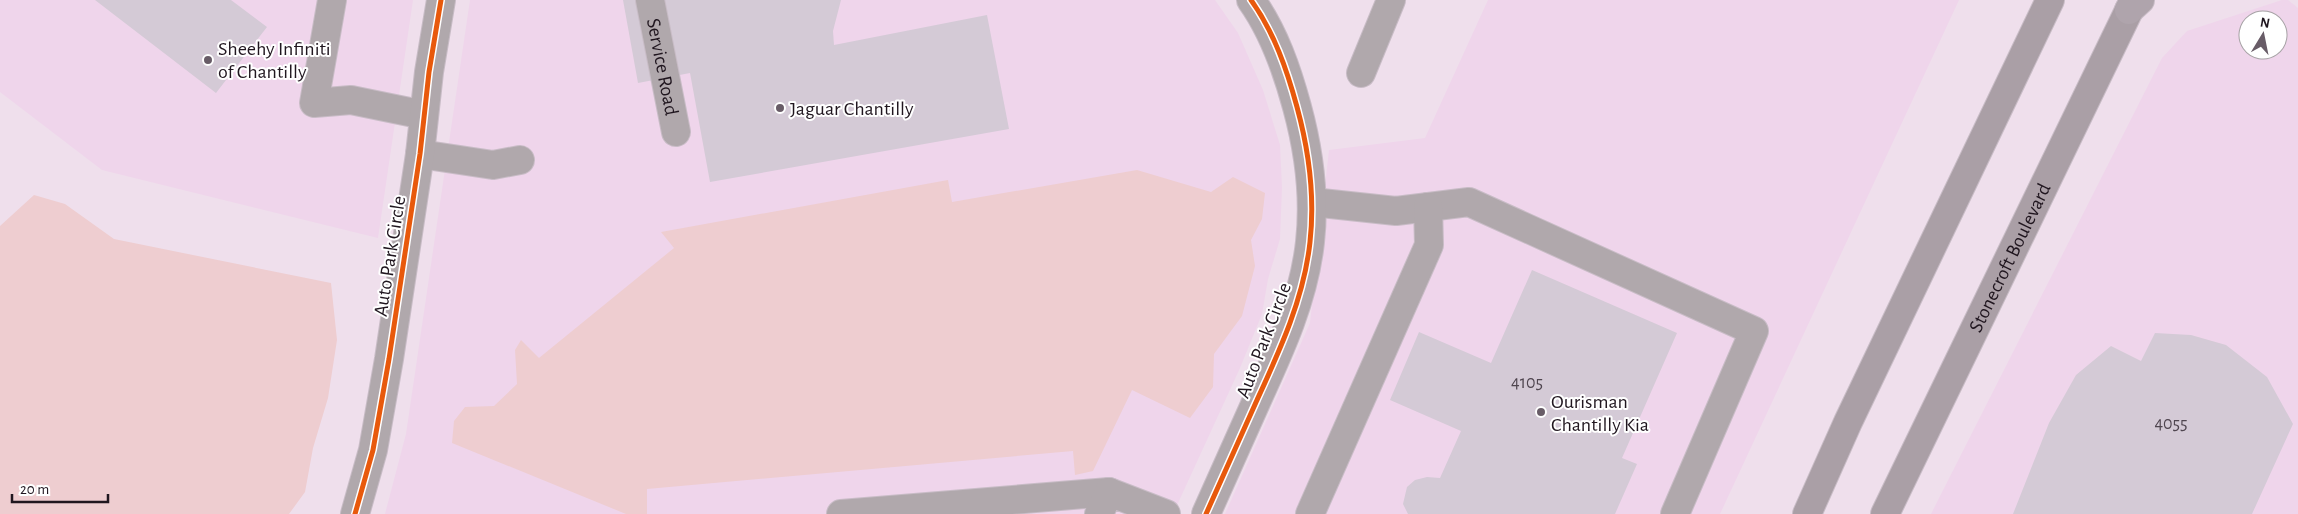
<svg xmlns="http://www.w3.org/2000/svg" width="2298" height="514" viewBox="0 0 2298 514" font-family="'Alegreya Sans',sans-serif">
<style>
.built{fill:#efd5eb;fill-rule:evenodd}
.green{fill:#eecdd0}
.building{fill:#d4cad6}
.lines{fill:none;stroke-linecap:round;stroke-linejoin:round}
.minor-casing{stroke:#c8bcc6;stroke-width:30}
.major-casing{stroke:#c8bcc6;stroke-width:30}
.highway-casing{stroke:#c8bcc6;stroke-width:30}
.minor{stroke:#b0a8ac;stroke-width:28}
.major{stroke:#aa9fa6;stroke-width:28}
.highway{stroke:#afa4ac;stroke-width:28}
.cycleway-casing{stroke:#fff;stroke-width:8}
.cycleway{stroke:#e8590c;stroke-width:5}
.poi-dot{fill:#685c67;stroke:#fff;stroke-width:2}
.labels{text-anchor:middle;stroke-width:4;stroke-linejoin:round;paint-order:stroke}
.number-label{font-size:18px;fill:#4f454f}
.poi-label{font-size:20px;fill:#20161f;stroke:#fff;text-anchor:start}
.street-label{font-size:20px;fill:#20161f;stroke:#fff}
</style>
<rect width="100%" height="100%" fill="#efdfec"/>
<!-- built -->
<path class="built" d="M0 0H413L378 238 102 170 0 92Z
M470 0H1215L1238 33 1263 90 1280 145 1282 187 1280 239 1268 279 1262 314 1240 368 1173 514H385L406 434Z
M1488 0H1959L1720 514H1225L1310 323 1329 150 1425 138Z
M2282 0H2288L2298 8V514H1931L2162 58 2187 31ZM2248 20H2278V50H2248Z"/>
<!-- green -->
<path class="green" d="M1137 170 1211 192 1233 177 1265 193 1262 219 1251 240 1255 266 1242 316 1214 354 1213 387 1190 418 1132 390 1093 471 1075 475 1073 451 647 489V514H626L452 443 454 421 465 407 494 406 517 384 515 350 521 340 539 358 674 248 661 232 948 180 952 202Z
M34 195 65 204 114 239 331 283 337 340 328 398 313 448 305 492 289 514H0V226Z"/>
<!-- building -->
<path class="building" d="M95 0H231L267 27 216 93Z
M623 0H841L833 31 834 45 987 15 1009 129 710 182 690 73 638 83Z
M1532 270 1677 333 1622 458 1637 464 1615 514H1408L1403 504 1407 487 1415 480 1427 477 1440 478 1461 431 1390 400 1419 332 1491 363Z
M2155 333 2191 335 2226 345 2267 377 2293 424 2252 514H2013L2049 423 2076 375 2111 346 2141 361Z"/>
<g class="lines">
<defs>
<g id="minor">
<path d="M332 0 314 103 351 100 424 115"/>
<path id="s1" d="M650 0 676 132"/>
<path d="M1361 73 1391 0"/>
<path d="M420 154 493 165 520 160"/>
<path d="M1312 202 1396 211 1469 202 1754 331 1675 514"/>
<path d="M355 514 373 450 389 359 420 154 429 72 441 0"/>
<path d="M841 514 1109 492"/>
<path d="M1099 514 1109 492 1166 514"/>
<path d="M1206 514C1223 476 1240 438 1257 400 1280 350 1304 298 1310 242 1315 197 1309 151 1297 107 1287 70 1274 32 1251 0"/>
<path d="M1310 514 1429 245 1428 207"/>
</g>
<g id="major">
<path d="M1807 514 1848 422 2050 0"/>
<path id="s2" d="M1885 514 2134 0"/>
</g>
<path id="highway" d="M2129 10 2140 0"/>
</defs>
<!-- minor casing -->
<use href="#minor" class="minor-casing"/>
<!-- major casing -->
<use href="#major" class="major-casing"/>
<!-- highway casing -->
<use href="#highway" class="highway-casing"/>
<!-- minor -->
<use href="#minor" class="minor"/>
<!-- major -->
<use href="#major" class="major"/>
<!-- highway -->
<use href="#highway" class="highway"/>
<defs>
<path id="cycleway" d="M355 514 373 450 389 359 420 154 429 72 441 0
M1206 514C1223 476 1240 438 1257 400 1280 350 1304 298 1310 242 1315 197 1309 151 1297 107 1287 70 1274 32 1251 0"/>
</defs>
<!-- cycleway casing -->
<use href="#cycleway" class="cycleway-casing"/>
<!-- cycleway -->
<use href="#cycleway" class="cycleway"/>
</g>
<!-- markers -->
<g class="poi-dot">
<circle cx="208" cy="60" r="5"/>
<circle cx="780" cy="108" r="5"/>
<circle cx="1541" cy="412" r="5"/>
</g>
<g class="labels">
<!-- number labels -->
<g class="number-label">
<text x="1527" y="388">4105</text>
<text x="2171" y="429">4055</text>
</g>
<!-- poi labels -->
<g class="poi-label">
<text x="218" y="55">Sheehy Infiniti<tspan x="218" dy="23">of Chantilly</tspan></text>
<text x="790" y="115">Jaguar Chantilly</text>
<text x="1551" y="408">Ourisman<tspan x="1551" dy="23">Chantilly Kia</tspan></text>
</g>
<!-- street labels -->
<g class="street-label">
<text dy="7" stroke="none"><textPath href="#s1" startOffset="68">Service Road</textPath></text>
<text transform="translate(389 256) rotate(-81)" y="7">Auto Park Circle</text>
<text dy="7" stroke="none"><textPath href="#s2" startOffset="285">Stonecroft Boulevard</textPath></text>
<text transform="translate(1263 340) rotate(-69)" y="7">Auto Park Circle</text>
</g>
</g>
<!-- north arrow -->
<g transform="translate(2263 35) rotate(10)"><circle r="24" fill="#ffffff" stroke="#a6a2a5"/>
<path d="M0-4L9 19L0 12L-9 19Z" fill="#685c67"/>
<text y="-8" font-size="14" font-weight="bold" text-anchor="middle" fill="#20161f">N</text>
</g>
<!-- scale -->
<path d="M12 494v8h96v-8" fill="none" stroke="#20161f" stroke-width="2.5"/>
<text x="20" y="494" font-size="15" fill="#20161f" stroke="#ffffff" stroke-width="4" paint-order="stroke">20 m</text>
</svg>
